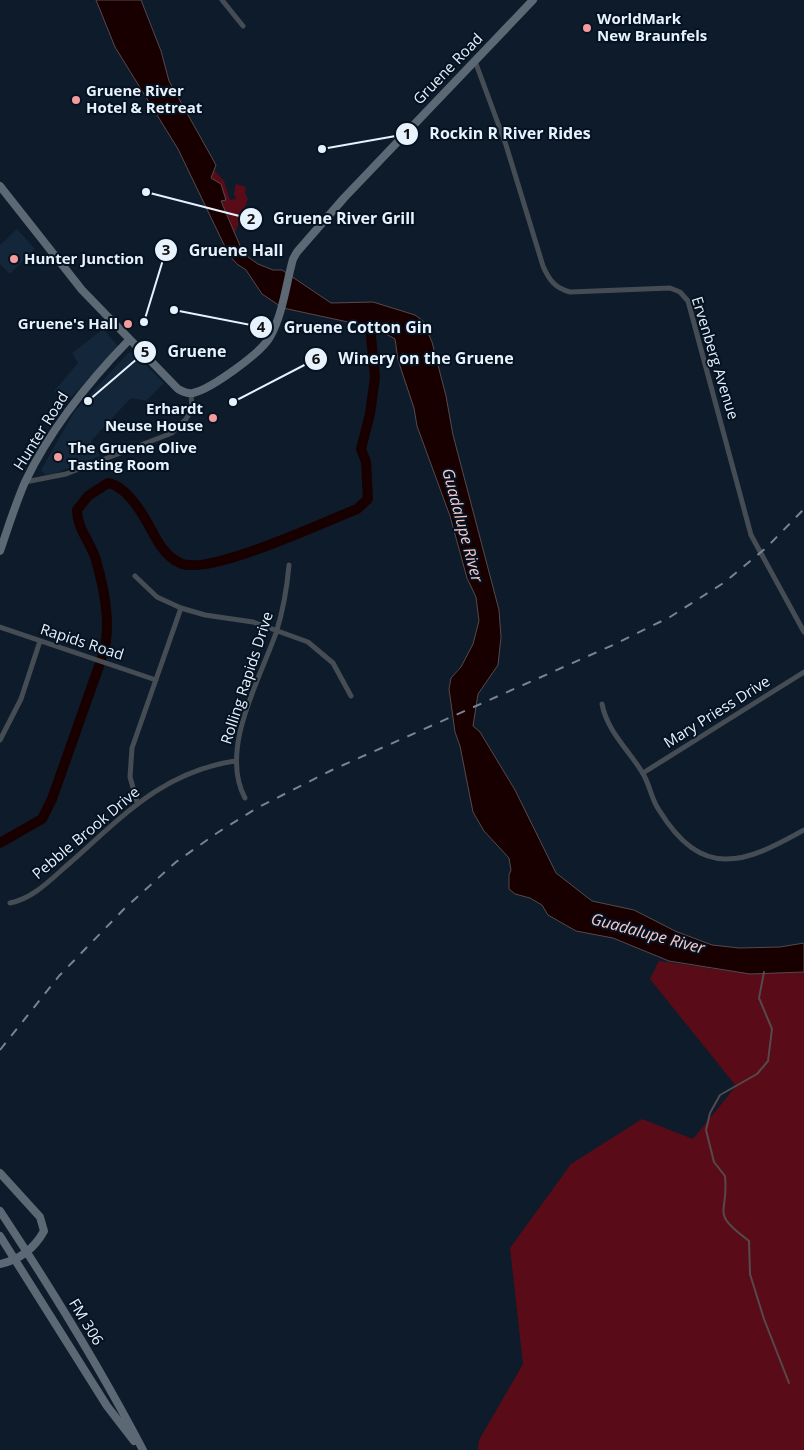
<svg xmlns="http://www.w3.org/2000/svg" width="804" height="1450" viewBox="0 0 804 1450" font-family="'Open Sans',sans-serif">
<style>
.built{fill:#13263a}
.green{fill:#590c17}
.water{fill:#180000;stroke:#56494c}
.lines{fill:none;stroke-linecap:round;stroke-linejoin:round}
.stream{stroke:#56494c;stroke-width:2}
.river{stroke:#180000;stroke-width:10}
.street{stroke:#454c54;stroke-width:5}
.secondary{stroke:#5d6875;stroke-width:8}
.rail{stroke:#788492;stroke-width:2;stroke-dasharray:9 9;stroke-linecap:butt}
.poi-dot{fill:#f59b9b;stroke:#051221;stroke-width:2}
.labels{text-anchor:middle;stroke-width:4;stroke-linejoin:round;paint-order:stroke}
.poi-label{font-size:15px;font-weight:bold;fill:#e8f2fd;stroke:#051221;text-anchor:start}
.street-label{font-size:15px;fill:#e8f2fd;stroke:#051221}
.water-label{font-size:16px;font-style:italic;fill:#fbcbca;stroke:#051221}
.leader{fill:none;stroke:#e8f2fd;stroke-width:2}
.callout-dot{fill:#e8f2fd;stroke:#051221;stroke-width:2}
.mark-label{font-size:15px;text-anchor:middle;font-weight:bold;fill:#111}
.callout-label{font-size:16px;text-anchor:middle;font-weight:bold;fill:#e8f2fd;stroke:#051221;stroke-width:4;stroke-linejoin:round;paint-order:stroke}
</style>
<rect width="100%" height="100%" fill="#0d1b2b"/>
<!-- built -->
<path class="built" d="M17 229 35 249 10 274 0 264V245Z
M103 329 118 346 67 402 54 391 78 363 72 353Z
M133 352 164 383 146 401 131 398 91 441 100 456 53 474 45 475 41 470 74 412 128 353Z"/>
<!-- green -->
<path class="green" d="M214 170 224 181 230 200 236 199 234 194 236 184 246 187 245 193 248 199 235 233 221 200H226L211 178Z
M659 961 750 974 804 972V1450H478L479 1440 523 1364 510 1248 571 1164 642 1119 693 1139 736 1086 650 979Z"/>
<!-- water -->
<path class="water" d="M96 0H141L161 51 169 81 216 165 211 178 221 184 226 200 221 201 241 248 248 257 258 264 273 270H282L331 303 373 302 415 315 423 321 432 342 446 396 453 435 499 610 501 637 498 665 478 694 473 726 480 732 515 790 556 873 592 901 634 910 675 931 712 945 739 948 780 947 804 943V972L750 974 669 961 613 938 576 931 548 915 542 905 530 898 515 894 509 889V875L511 870 509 858 484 831 473 812 460 746 455 732 449 689 451 678 461 667 473 644 479 621 476 597 467 578 450 516 417 426 414 408 398 360 395 339 376 328 283 308 262 294 246 270 237 264 229 255 178 149 115 47Z"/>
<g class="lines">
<!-- stream -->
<path class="stream" d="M764 972 759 998 772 1029 768 1061 757 1074 720 1095 710 1113 706 1130 714 1162 725 1176C729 1216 709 1211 749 1241L750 1274 764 1319 789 1383"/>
<!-- river -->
<path class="river" d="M102 657C113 627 104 587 95 557 89 540 77 528 77 510L88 496 108 483C125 486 139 508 147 522 156 538 163 555 180 563 207 577 326 521 357 509L368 499 366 462 361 449 370 414 375 377 369 316
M0 843 42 819 52 799 99 666"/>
<!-- street -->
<path class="street" d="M222 0 243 26
M475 61 506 145 543 266C549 280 555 288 570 292L670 288 680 292 688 301 751 535 804 632
M25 482 66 474 172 433 186 419 192 409 191 393
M135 576 157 597 181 608 205 615 253 622 308 642 333 663 351 696
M0 627 156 680
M602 704C607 731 628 749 642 772 650 784 651 799 659 810 702 880 744 864 804 830
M0 740 21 699 40 641
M643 773 804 672
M245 798C219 750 259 681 276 633 283 611 287 588 289 565
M137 802 130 777 132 748 181 608
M10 903C35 898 53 877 72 861 124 815 163 772 235 761"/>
<!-- secondary -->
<path class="secondary" d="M0 186 82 290 178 389C183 392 187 394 193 393 211 389 261 353 270 337 283 314 286 284 293 259L297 252 344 198 533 0
M0 551C8 528 15 505 25 482 51 428 87 383 129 340
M0 1173 40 1217 44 1231C34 1249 19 1260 0 1264
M0 1211C51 1288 100 1368 143 1450
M0 1236 107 1406 134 1441"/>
<!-- rail -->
<path class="rail" d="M0 1050 59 976 125 908 176 862 217 833 257 808 332 770 613 645 670 617 725 582 766 548 804 509"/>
</g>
<!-- markers -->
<g class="poi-dot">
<circle cx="587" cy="28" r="5"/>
<circle cx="76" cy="100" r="5"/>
<circle cx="14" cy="259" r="5"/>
<circle cx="128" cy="324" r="5"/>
<circle cx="213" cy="418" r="5"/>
<circle cx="58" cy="457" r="5"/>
</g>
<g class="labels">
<!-- poi labels -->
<g class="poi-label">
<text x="597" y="24">WorldMark<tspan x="597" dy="17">New Braunfels</tspan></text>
<text x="86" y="96">Gruene River<tspan x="86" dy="17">Hotel &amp; Retreat</tspan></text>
<text x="24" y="264">Hunter Junction</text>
<text x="118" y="329" text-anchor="end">Gruene's Hall</text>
<text x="203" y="414" text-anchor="end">Erhardt<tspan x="203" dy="17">Neuse House</tspan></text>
<text x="68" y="453">The Gruene Olive<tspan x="68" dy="17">Tasting Room</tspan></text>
</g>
<!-- street labels -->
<g class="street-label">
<text transform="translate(448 69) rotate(-46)" y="5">Gruene Road</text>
<text transform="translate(715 358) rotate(73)" y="5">Ervenberg Avenue</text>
<text transform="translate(41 431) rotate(-58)" y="5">Hunter Road</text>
<text transform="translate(82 642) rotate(18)" y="5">Rapids Road</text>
<text transform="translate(247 678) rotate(-72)" y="5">Rolling Rapids Drive</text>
<text transform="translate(717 712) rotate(-32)" y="5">Mary Priess Drive</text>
<text transform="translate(86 833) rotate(-40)" y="5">Pebble Brook Drive</text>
<text transform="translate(86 1322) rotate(59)" y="5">FM 306</text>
</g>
<!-- water labels -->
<g class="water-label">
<text transform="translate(463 525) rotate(75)" y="6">Guadalupe River</text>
<text transform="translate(648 933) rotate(15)" y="6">Guadalupe River</text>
</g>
</g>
<!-- callouts -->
<path class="leader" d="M322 149L407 134M146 192L251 219M144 322L166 250M174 310L261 327M88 401L145 352M233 402L316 359"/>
<g class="callout-dot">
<circle cx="322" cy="149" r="5"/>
<circle cx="146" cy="192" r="5"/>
<circle cx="144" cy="322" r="5"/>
<circle cx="174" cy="310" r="5"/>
<circle cx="88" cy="401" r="5"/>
<circle cx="233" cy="402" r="5"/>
<circle cx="407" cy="134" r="12"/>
<circle cx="251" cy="219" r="12"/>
<circle cx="166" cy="250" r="12"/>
<circle cx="261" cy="327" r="12"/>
<circle cx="145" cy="352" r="12"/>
<circle cx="316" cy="359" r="12"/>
</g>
<g class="mark-label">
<text x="407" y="139">1</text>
<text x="251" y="224">2</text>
<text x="166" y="255">3</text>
<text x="261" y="332">4</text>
<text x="145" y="357">5</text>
<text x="316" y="364">6</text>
</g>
<g class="callout-label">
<text x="510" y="139">Rockin R River Rides</text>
<text x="344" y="224">Gruene River Grill</text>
<text x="236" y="256">Gruene Hall</text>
<text x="358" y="333">Gruene Cotton Gin</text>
<text x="197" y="357">Gruene</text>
<text x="426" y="364">Winery on the Gruene</text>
</g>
</svg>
